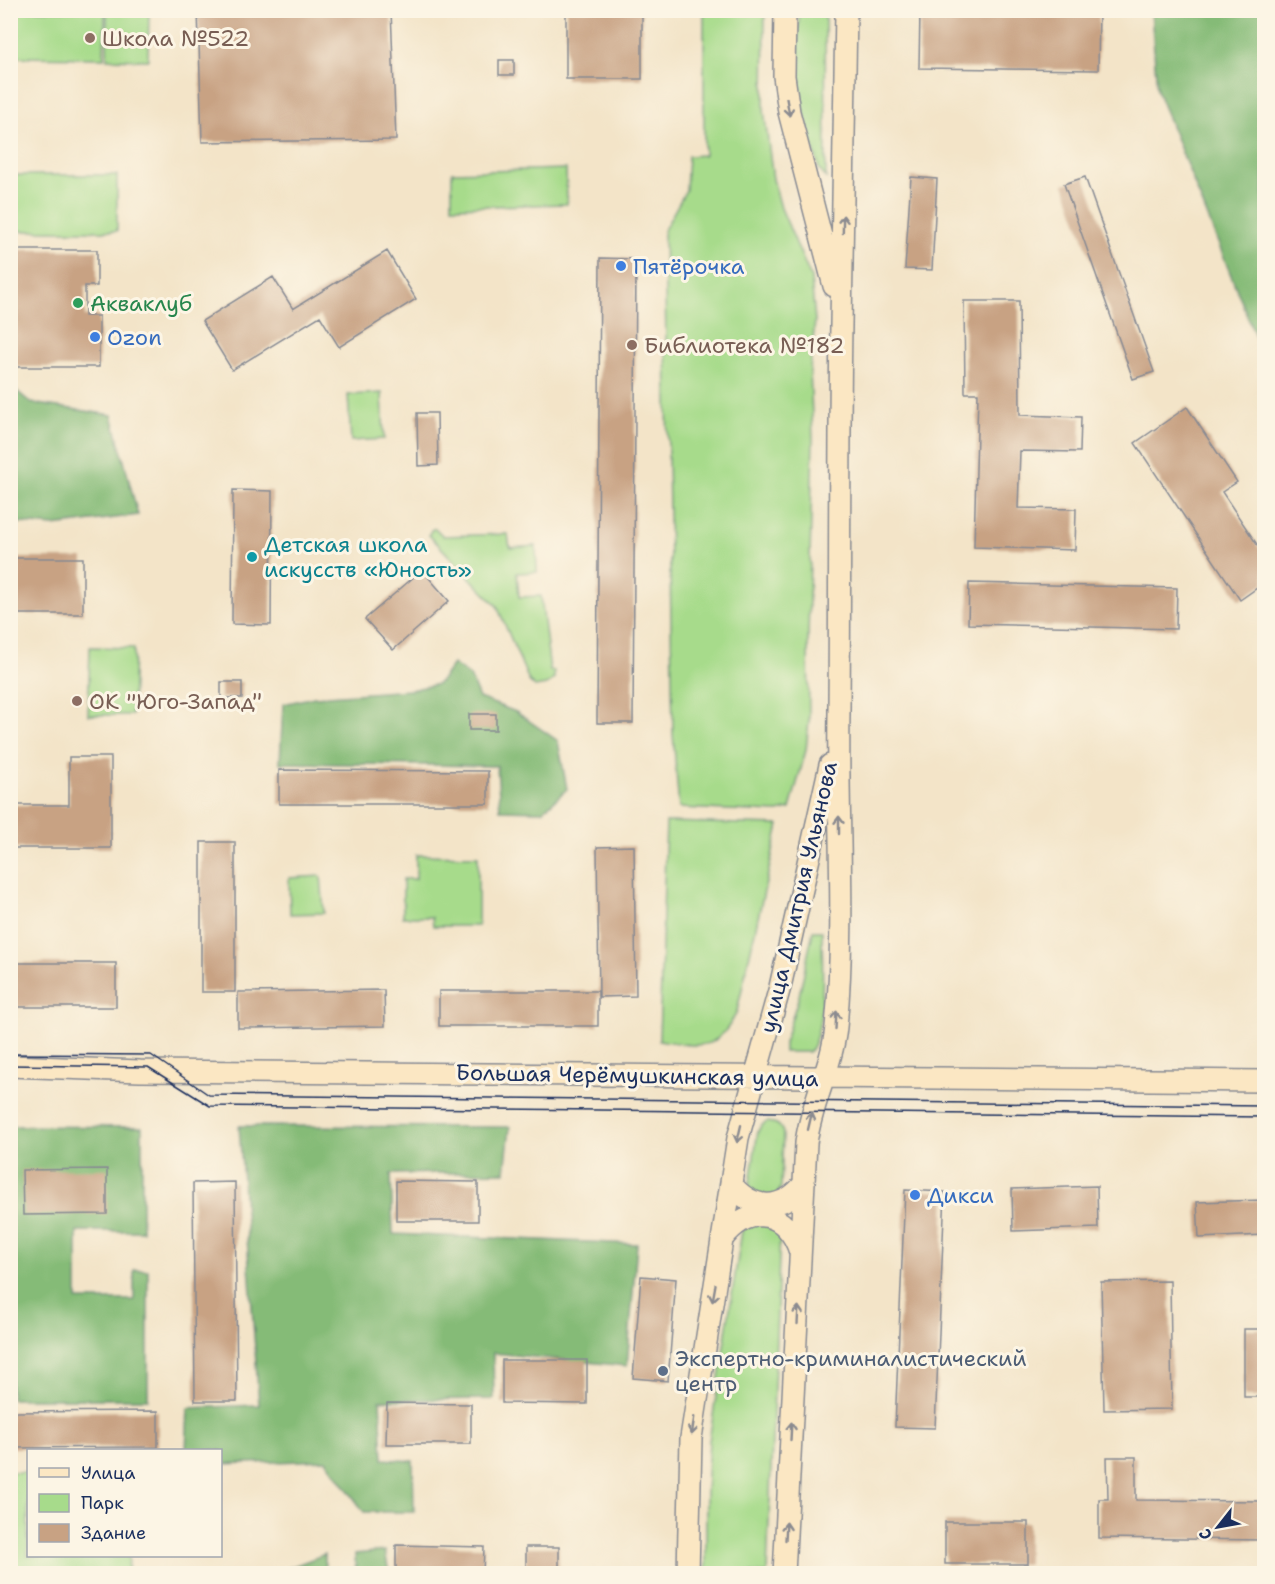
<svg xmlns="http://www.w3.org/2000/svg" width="1275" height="1584" viewBox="0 0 1275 1584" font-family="'Shantell Sans',sans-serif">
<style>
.green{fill:#a7db8b;stroke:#618574;stroke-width:1.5}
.forest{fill:#85bb77;stroke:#50756a;stroke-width:1.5}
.building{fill:#c8a283}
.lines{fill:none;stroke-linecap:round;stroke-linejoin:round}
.secondary-casing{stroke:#878a93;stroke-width:24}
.secondary{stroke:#fbe7c3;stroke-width:21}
.tram{stroke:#1b2f5e;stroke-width:1.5}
.oneway{stroke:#8b8b90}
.education-dot{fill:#8d6e63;stroke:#fcf5e5;stroke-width:2}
.shop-dot{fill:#3f7fe0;stroke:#fcf5e5;stroke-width:2}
.leisure-dot{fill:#2e9e5b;stroke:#fcf5e5;stroke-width:2}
.culture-dot{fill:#0f9aa8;stroke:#fcf5e5;stroke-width:2}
.service-dot{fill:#5c6f8a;stroke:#fcf5e5;stroke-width:2}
.labels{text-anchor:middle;stroke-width:6;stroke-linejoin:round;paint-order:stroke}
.education-label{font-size:22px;fill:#785e54;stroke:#fcf5e5;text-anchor:start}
.shop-label{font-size:22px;fill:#366cbe;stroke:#fcf5e5;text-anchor:start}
.leisure-label{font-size:22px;fill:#27864d;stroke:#fcf5e5;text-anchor:start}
.culture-label{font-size:22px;fill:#0d838f;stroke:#fcf5e5;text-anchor:start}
.street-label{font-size:22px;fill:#1b2f5e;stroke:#fcf5e5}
.service-label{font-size:22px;fill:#4e5e75;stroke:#fcf5e5;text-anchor:start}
</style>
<rect width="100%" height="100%" fill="#fcf5e5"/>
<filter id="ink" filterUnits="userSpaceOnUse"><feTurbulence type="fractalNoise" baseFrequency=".0167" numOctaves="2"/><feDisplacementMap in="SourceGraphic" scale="12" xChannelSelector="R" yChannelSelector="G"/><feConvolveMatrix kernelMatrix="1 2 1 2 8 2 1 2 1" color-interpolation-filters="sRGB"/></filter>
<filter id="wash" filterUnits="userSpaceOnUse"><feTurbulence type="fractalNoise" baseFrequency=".008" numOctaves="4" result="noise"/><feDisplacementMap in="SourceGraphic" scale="24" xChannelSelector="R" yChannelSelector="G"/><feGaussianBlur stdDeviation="1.35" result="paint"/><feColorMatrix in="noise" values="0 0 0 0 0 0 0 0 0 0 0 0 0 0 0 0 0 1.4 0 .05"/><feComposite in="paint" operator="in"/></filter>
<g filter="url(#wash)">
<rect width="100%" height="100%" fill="#f3e4c8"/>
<!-- green -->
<path class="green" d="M11 10 105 11 104 58 11 57Z
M107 11H149L148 60 107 59Z
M704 11H765L764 110 773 179 781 208 811 278 815 321 810 370 813 439 808 637 809 721 806 750 790 809 778 812 679 808 673 734 664 230 686 190 688 156 704 155Z
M799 11H825L826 178 819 169 803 109 797 73Z
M566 169 567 204 452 207V172Z
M10 175H117V231H11Z
M382 393 384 439 351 441 348 395Z
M435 528 443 536 508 534 510 548 536 546 537 572 517 573 519 597 541 596 550 671H554V679L546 685 535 687 529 681 497 606 429 535 431 530Z
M90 647 134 648 132 715H88Z
M666 822 779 825 737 1011C718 1053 699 1047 659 1040Z
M416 855 478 856V926H433L432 917H403V879H416Z
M321 876 324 913 290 914 289 878Z
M813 931H822C822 961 827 1030 809 1052H784V1043L799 996Z
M767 1122C776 1123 780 1124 783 1133L781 1187 777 1195 769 1199 749 1188 758 1131 761 1126Z
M755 1220 780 1232 767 1573 706 1574V1493L709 1441 742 1231Z
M10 1472H28V1556H129L128 1573H11Z"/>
<!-- forest -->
<path class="forest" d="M1151 11H1264V358L1157 90Z
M11 386 31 403 112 415 138 515 53 526 11 522V493L14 490 11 491Z
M453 664 470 676 479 698 516 712 558 741 567 789 543 811 500 810 497 766 280 763 283 704 314 697 410 690 438 684Z
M11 1126 142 1127V1231H77V1300H134V1270H148V1399H11Z
M239 1126 510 1127 505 1172 391 1174 393 1234 637 1244 627 1366 493 1353 494 1399 380 1400 383 1459 413 1461 414 1512H364L326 1460 221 1464 220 1450H186L188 1408 259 1405Z
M385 1551 389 1573H356L355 1554Z
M325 1554V1573H288V1568Z"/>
<g id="blocks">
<!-- building -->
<path class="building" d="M198 10H391L396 140 202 142Z
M566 10H642V79H566Z
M920 10H1099L1098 70 919 68Z
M499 60H514V75H499Z
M911 177 937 179 932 270 905 269Z
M1085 177 1154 372 1133 379 1064 184Z
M10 250H97V286H85V316H99V367H10V316H13Z
M387 251 416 299 339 347 320 316 232 370 202 321 273 277 293 309Z
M600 258 636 259 633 723H597Z
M964 301H1019L1020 415 1081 417 1080 452 1020 451 1018 508 1076 509 1075 550 974 547 978 393H965Z
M1187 407 1237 482 1222 492 1264 555V583L1240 600 1135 443Z
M417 413H437L438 465 418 466Z
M233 490 272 491 271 625 232 624Z
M10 558H83V614H10Z
M422 570 449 601 393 650 365 619Z
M969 583 1177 588 1176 629 968 624Z
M221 682H242V698H221Z
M469 714H496V730H469Z
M69 757H111V848H10V805H69Z
M279 770 488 771V804H279Z
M201 842H235V992H201Z
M634 846 636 996 599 997 597 847Z
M10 963H116V1007H10Z
M384 990 385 1026 238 1028V992Z
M439 991H598V1026H439Z
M107 1169V1214L23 1215 22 1170Z
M396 1181 478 1182V1221H396Z
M235 1182 237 1401H195L193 1183Z
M1097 1186 1098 1228 1013 1231 1012 1189Z
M905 1190 945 1192 935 1428 895 1427Z
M1264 1200V1235L1199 1238 1197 1202Z
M641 1276 676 1279 668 1381 633 1378Z
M1170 1281 1172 1409 1104 1410 1101 1282Z
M1244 1329H1264V1397H1244Z
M502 1360H587V1404L502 1403Z
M387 1403 471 1404V1444H386Z
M158 1411V1447L10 1448V1412Z
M1107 1457H1136V1500L1264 1501V1540L1099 1538V1499H1108Z
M945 1522H1028V1564H945Z
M396 1545 484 1547 483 1574H396Z
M526 1547H559V1574H526Z"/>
</g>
</g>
<g filter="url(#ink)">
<use href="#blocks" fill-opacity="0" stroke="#878a93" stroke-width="1.5"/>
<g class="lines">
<defs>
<path id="secondary" d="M785 10 784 76 789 112 834 286
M10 1066 140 1071 1264 1081
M731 1184C753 1211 782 1211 804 1184
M723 1238C751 1203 787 1211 800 1252
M688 1574 691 1438 738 1138 780 987 830 765
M784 1574 806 1143C811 1103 832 1067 836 1027 846 924 837 817 839 713 840 583 839 454 841 325 842 220 845 115 846 10"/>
</defs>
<!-- secondary casing -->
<use href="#secondary" class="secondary-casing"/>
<!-- secondary -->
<use href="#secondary" class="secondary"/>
<!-- tram -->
<path class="tram" d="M10 1054 151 1055 209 1095 1264 1106
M10 1065 148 1067 210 1106 1264 1117"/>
</g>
<!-- one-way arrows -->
<defs><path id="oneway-shaft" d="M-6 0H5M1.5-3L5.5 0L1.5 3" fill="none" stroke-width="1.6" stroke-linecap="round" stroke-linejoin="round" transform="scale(1.5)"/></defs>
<g class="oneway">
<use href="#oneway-shaft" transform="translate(788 107) rotate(80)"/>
<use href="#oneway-shaft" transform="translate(843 224) rotate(-89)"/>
<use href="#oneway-shaft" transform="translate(839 825) rotate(-90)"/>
<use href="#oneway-shaft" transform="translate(836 1020) rotate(-87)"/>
<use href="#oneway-shaft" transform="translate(810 1121) rotate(-77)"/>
<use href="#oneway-shaft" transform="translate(739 1134) rotate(103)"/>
<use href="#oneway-shaft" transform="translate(714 1293) rotate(100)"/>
<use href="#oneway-shaft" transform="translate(798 1315) rotate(-87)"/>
<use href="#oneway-shaft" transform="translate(693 1426) rotate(98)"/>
<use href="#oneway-shaft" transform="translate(791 1431) rotate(-87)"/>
<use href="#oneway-shaft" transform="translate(786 1531) rotate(-87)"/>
</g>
</g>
<!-- markers -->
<g class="education-dot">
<circle cx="90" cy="38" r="6"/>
<circle cx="632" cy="345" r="6"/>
<circle cx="77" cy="701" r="6"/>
</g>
<g class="shop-dot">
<circle cx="621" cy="266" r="6"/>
<circle cx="95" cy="337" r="6"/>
<circle cx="915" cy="1195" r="6"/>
</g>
<circle class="leisure-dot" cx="78" cy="303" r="6"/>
<circle class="culture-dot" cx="252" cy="557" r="6"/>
<circle class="service-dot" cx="663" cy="1371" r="6"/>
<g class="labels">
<!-- education labels -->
<g class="education-label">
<text x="102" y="46">Школа №522</text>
<text x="644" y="353">Библиотека №182</text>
<text x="89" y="709">ОК "Юго-Запад"</text>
</g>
<!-- shop labels -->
<g class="shop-label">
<text x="633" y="274">Пятёрочка</text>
<text x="107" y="345">Ozon</text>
<text x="927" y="1203">Дикси</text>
</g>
<!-- leisure labels -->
<g class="leisure-label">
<text x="90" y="311">Акваклуб</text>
</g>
<!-- culture labels -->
<g class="culture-label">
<text x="264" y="552">Детская школа<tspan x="264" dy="25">искусств «Юность»</tspan></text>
</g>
<!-- street labels -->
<g class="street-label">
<text transform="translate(798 897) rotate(-77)" y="8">улица Дмитрия Ульянова</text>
<text transform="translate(637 1075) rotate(1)" y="8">Большая Черёмушкинская улица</text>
</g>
<!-- service labels -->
<g class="service-label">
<text x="675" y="1366">Экспертно-криминалистический<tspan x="675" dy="25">центр</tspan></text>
</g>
</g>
<!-- margin -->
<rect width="1275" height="1584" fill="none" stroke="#fcf5e5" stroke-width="36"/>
<!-- legend -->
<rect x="27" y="1449" width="195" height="108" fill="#fcf5e5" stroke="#a2a6af" stroke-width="1.5"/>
<rect x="39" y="1468" width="30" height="9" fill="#fbe7c3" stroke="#a2a6af" stroke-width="1.5"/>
<text x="81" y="1479" font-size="18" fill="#1b2f5e">Улица</text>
<rect x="39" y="1494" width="30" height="18" fill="#a7db8b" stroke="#a2a6af" stroke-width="1.5"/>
<text x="81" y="1509" font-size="18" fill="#1b2f5e">Парк</text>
<rect x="39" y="1524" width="30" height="18" fill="#c8a283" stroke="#a2a6af" stroke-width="1.5"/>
<text x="81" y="1539" font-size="18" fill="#1b2f5e">Здание</text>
<!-- north arrow -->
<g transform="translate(1218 1527) rotate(239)" stroke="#fcf5e5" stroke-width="4.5" paint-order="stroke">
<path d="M0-4.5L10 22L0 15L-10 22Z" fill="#1b2f5e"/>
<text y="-9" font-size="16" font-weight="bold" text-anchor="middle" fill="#1b2f5e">С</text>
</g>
</svg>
